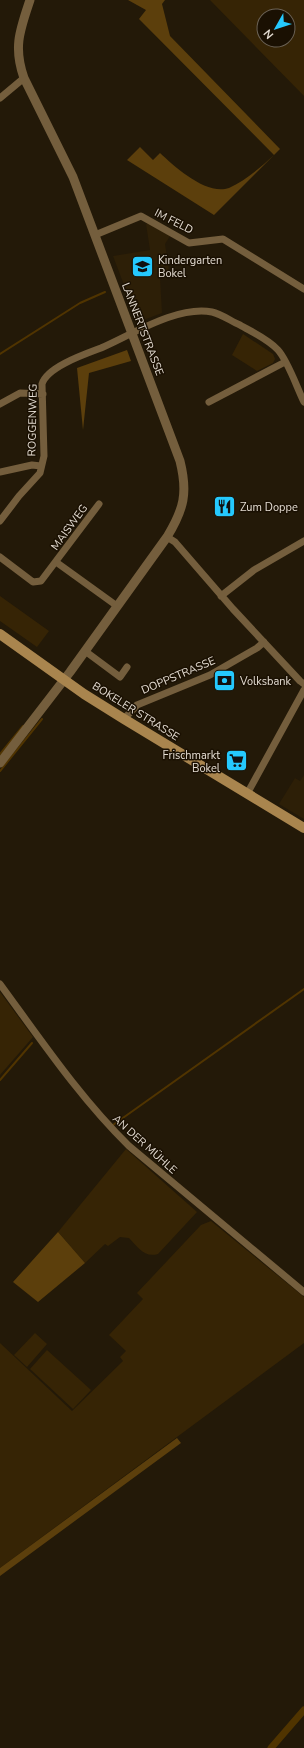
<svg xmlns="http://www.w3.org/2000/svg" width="304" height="1748" viewBox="0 0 304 1748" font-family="'Nunito Sans',sans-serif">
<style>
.built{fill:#2d1f07}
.green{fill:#362405;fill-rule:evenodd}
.forest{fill:#5c3f0c}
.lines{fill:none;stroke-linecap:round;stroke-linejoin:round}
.stream{stroke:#503400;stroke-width:2}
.canal{stroke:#503400;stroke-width:7}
.minor{stroke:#745e3d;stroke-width:7}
.tertiary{stroke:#745e3d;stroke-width:9}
.secondary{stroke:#a9854e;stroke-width:10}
.labels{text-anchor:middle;stroke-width:3;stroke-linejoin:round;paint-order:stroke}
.street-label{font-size:11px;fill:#e5ddd3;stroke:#1a1002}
.poi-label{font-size:11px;fill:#e5ddd3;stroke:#1a1002;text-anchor:start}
</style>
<rect width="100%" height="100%" fill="#231908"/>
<!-- built -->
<path class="built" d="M150 223 170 236 165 244 170 276 160 278 162 313 138 322 113 256 150 250 146 224Z
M304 775V819L279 804 295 778 300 781Z"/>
<!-- green -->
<path class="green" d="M210 0H304V96ZM264 16H288V40H264Z
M243 334 273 354 275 359 273 363 257 371 232 355Z
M0 596 49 631 37 647 0 621Z
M0 992 33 1037 0 1075Z
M126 1149 197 1212 158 1254C144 1258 138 1247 129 1238L120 1237 108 1246 105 1244 85 1263 58 1232Z
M211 1221 304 1297V1343L0 1568V1343L72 1411 123 1361 120 1357 126 1351 109 1335 143 1299 137 1293 201 1225Z
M35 1333 47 1344 27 1367 14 1355Z
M47 1350 91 1390 73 1409 30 1369Z"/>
<!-- forest -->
<path class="forest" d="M128 0H165L162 4 170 36 280 149 214 215 127 160 140 147 153 160 160 153C175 167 207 196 229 188 245 181 261 167 274 155L139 19 146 10Z
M127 350 131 361 89 373 83 430 77 368Z
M58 1232 85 1263 38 1302 13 1282Z
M177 1438 181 1443 0 1576V1568Z"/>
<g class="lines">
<!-- stream -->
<path class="stream" d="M0 354 80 303 105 292
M0 754 23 726
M0 771 42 719
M0 1080 32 1043
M113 1125 304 989"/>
<!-- canal -->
<path class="canal" d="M271 1748 304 1710"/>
<!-- minor -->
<path class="minor" d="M0 98 24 78
M95 235 141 216 189 243 223 239 304 289
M209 402 285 362
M0 404 20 393 43 394
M0 472 32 465 41 466
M0 521 19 496 40 473 44 456 42 384C47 367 85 354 101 348 131 335 178 305 212 312 221 314 231 321 240 325 252 332 268 339 278 350 288 361 297 388 304 402
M167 537 175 542 233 609 300 681 304 684
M0 557 33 582 41 581 99 504
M56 562 117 606
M221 596 254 570 304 541
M85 651 120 677 127 667
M124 719 137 705 210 675 257 648 264 642
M247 794 304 690
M0 984C41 1040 80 1098 129 1146L304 1292"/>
<!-- tertiary -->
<path class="tertiary" d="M0 763 70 672 167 537C184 509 188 493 180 461L73 177 24 78C13 47 20 30 30 0"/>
<!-- secondary -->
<path class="secondary" d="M0 634 84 694 124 719 304 828"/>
</g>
<!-- icons -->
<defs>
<symbol id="school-square" viewBox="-11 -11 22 22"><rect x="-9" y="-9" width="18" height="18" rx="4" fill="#25c9fe" stroke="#1a1002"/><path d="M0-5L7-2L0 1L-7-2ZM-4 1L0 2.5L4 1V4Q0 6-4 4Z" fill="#111"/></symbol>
<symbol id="restaurant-square" viewBox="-11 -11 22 22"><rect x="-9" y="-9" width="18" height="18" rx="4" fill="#25c9fe" stroke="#1a1002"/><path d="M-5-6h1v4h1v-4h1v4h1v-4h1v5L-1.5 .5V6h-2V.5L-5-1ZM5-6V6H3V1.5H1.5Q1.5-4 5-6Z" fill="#111"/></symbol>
<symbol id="bank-square" viewBox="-11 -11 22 22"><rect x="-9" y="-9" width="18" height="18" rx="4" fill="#25c9fe" stroke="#1a1002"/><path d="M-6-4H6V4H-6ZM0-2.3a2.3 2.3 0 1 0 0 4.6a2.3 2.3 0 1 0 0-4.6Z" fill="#111"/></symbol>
<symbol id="supermarket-square" viewBox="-11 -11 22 22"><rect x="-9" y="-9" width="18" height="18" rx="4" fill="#25c9fe" stroke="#1a1002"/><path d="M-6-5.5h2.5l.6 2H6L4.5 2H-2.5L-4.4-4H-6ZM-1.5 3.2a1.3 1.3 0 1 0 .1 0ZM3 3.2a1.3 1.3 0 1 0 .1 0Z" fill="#111"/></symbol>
</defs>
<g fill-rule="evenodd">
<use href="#school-square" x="130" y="254" width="25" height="25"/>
<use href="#restaurant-square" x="212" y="494" width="25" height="25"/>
<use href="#bank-square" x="212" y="668" width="25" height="25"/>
<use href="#supermarket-square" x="224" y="748" width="25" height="25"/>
</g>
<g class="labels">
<!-- street labels -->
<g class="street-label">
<text transform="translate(174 221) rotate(27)" y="4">IM FELD</text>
<text transform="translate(143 329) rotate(69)" y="4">LANNERTSTRASSE</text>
<text transform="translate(32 420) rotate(-89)" y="4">ROGGENWEG</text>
<text transform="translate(69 527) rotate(-54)" y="4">MAISWEG</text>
<text transform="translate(178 675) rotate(-23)" y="4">DOPPSTRASSE</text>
<text transform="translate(136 711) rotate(32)" y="4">BOKELER STRASSE</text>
<text transform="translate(145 1144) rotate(42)" y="4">AN DER MÜHLE</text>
</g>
<!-- poi labels -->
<g class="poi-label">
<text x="158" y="264">Kindergarten<tspan x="158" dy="13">Bokel</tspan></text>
<text x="240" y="511">Zum Doppe</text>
<text x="240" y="685">Volksbank</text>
<text x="220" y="759" text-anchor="end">Frischmarkt<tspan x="220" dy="13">Bokel</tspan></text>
</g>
</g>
<!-- north arrow -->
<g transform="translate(276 28) rotate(231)"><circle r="19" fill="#1a1002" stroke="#6b6256"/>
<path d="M0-3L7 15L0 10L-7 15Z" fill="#25c9fe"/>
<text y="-6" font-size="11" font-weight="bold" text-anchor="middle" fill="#e5ddd3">N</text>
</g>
</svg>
